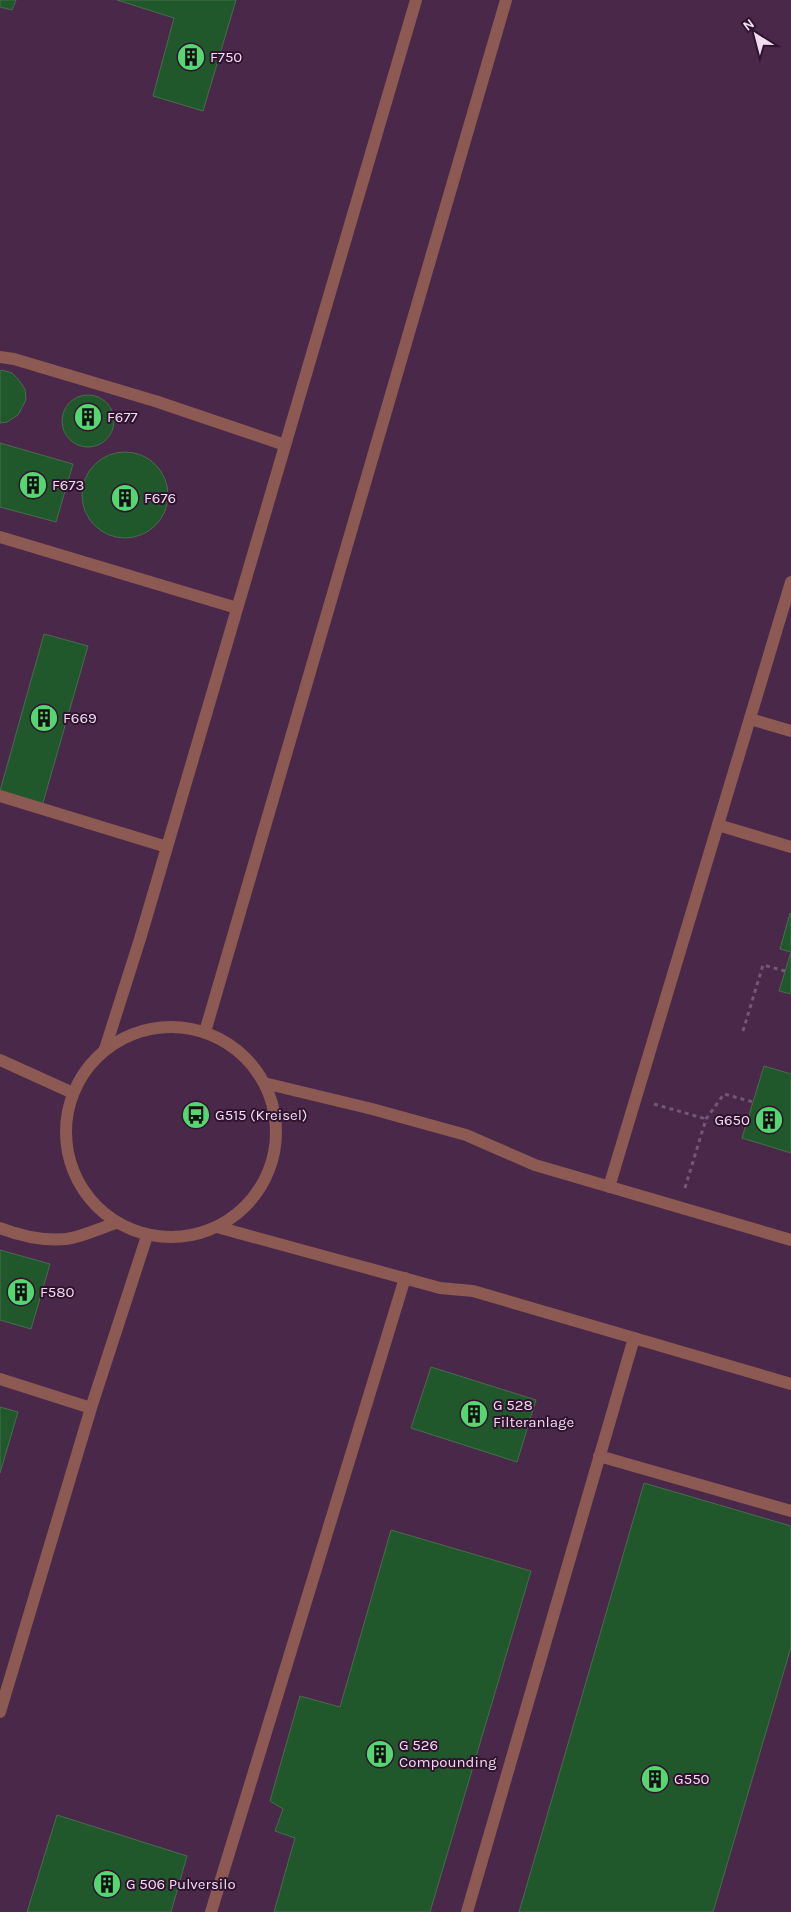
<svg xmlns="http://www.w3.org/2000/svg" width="791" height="1912" viewBox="0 0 791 1912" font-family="Karla,sans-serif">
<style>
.built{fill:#4a284a}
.building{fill:#20582c;stroke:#486d4d}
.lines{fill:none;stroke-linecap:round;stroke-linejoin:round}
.path{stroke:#735873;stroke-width:3;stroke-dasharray:4 4;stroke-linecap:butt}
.lane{stroke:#8c5953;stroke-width:12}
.street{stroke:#8c5953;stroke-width:12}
.labels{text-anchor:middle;stroke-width:4;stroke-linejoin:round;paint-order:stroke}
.poi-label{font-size:15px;fill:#f1ddf0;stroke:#311330;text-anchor:start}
</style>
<rect width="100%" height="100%" fill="#3b1d3b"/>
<!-- built -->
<path class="built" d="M0 0H791V1912H0Z"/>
<!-- building -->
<path class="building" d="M0 0H16L12 10 0 7Z
M117 0H236L203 111 153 96 174 18Z
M2 370 12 373 18 379 25 389 26 400 18 415 7 422 0 423V371Z
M62 421a26 26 0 1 1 52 0a26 26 0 1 1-52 0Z
M0 443 73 464 56 522 0 507Z
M82 495a43 43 0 1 1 86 0a43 43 0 1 1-86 0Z
M44 634 88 646 42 806 0 791Z
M790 913 791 914V952L780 949Z
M791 952V994L779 991Z
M764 1066 791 1074V1153L742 1138Z
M0 1250 50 1264 31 1329 0 1320Z
M431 1367 536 1400 517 1462 411 1428Z
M0 1407 18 1412 0 1473Z
M644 1483 791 1526V1647L713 1912H519Z
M391 1530 531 1571 430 1912H274L295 1838 275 1831 283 1809 270 1801 300 1696 340 1707Z
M57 1815 187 1856 171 1912H27Z"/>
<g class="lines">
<!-- path -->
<path class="path" d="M743 1031 763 965 785 971
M654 1104 706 1119
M685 1188 706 1119 724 1094 753 1102"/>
<!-- lane -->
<path class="lane" d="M0 357 14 359 155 401 285 445
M0 537 237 608
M750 719 791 731
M0 796 167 847
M718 825 791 847
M205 1032 506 0
M105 1049 140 939 416 0
M0 1228C21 1236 44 1241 66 1239 82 1237 100 1228 116 1223
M0 1379 91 1408
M599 1456 791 1511
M0 1712 91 1408 147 1236
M211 1912 405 1278
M467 1912 634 1338"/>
<!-- street -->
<path class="street" d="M66 1132a105 105 0 1 1 210 0a105 105 0 1 1-210 0Z
M0 1060 73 1093
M264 1083 372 1109 466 1135 535 1165 791 1240
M609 1187 791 582
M217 1227 440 1288 473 1291 791 1384"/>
</g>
<!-- icons -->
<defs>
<symbol id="building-disc" viewBox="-11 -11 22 22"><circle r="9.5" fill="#56d671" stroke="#311330"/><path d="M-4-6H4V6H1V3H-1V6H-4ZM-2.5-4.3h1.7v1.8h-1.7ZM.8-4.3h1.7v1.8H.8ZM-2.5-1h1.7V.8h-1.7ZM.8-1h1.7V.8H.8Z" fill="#111"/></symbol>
<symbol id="bus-disc" viewBox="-11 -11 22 22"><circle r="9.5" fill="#56d671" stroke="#311330"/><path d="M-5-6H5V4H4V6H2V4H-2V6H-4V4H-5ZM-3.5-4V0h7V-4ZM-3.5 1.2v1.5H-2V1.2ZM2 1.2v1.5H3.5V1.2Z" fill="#111"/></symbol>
</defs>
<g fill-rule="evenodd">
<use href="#building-disc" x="175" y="41" width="32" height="32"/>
<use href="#building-disc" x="72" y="401" width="32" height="32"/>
<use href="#building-disc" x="17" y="469" width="32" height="32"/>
<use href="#building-disc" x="109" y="482" width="32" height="32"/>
<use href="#building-disc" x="28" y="702" width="32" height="32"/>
<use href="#bus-disc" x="180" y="1099" width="32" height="32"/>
<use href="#building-disc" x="753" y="1104" width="32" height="32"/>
<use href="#building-disc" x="5" y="1276" width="32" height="32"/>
<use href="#building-disc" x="458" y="1398" width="32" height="32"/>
<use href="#building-disc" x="364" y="1738" width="32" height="32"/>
<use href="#building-disc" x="639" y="1763" width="32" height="32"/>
<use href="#building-disc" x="91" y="1868" width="32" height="32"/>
</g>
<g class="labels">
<!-- poi labels -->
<g class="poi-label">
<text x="210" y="62">F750</text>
<text x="107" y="422">F677</text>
<text x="52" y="490">F673</text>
<text x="144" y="503">F676</text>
<text x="63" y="723">F669</text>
<text x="215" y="1120">G515 (Kreisel)</text>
<text x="750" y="1125" text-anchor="end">G650</text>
<text x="40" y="1297">F580</text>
<text x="493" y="1410">G 528<tspan x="493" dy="17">Filteranlage</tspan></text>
<text x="399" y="1750">G 526<tspan x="399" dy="17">Compounding</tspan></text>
<text x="674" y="1784">G550</text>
<text x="126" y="1889">G 506 Pulversilo</text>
</g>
</g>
<!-- north arrow -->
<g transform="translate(756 35) rotate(324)" stroke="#311330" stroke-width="4" paint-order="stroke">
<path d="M0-4L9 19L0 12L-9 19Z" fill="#f1ddf0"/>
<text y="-8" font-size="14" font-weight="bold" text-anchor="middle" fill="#f1ddf0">N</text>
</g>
</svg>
